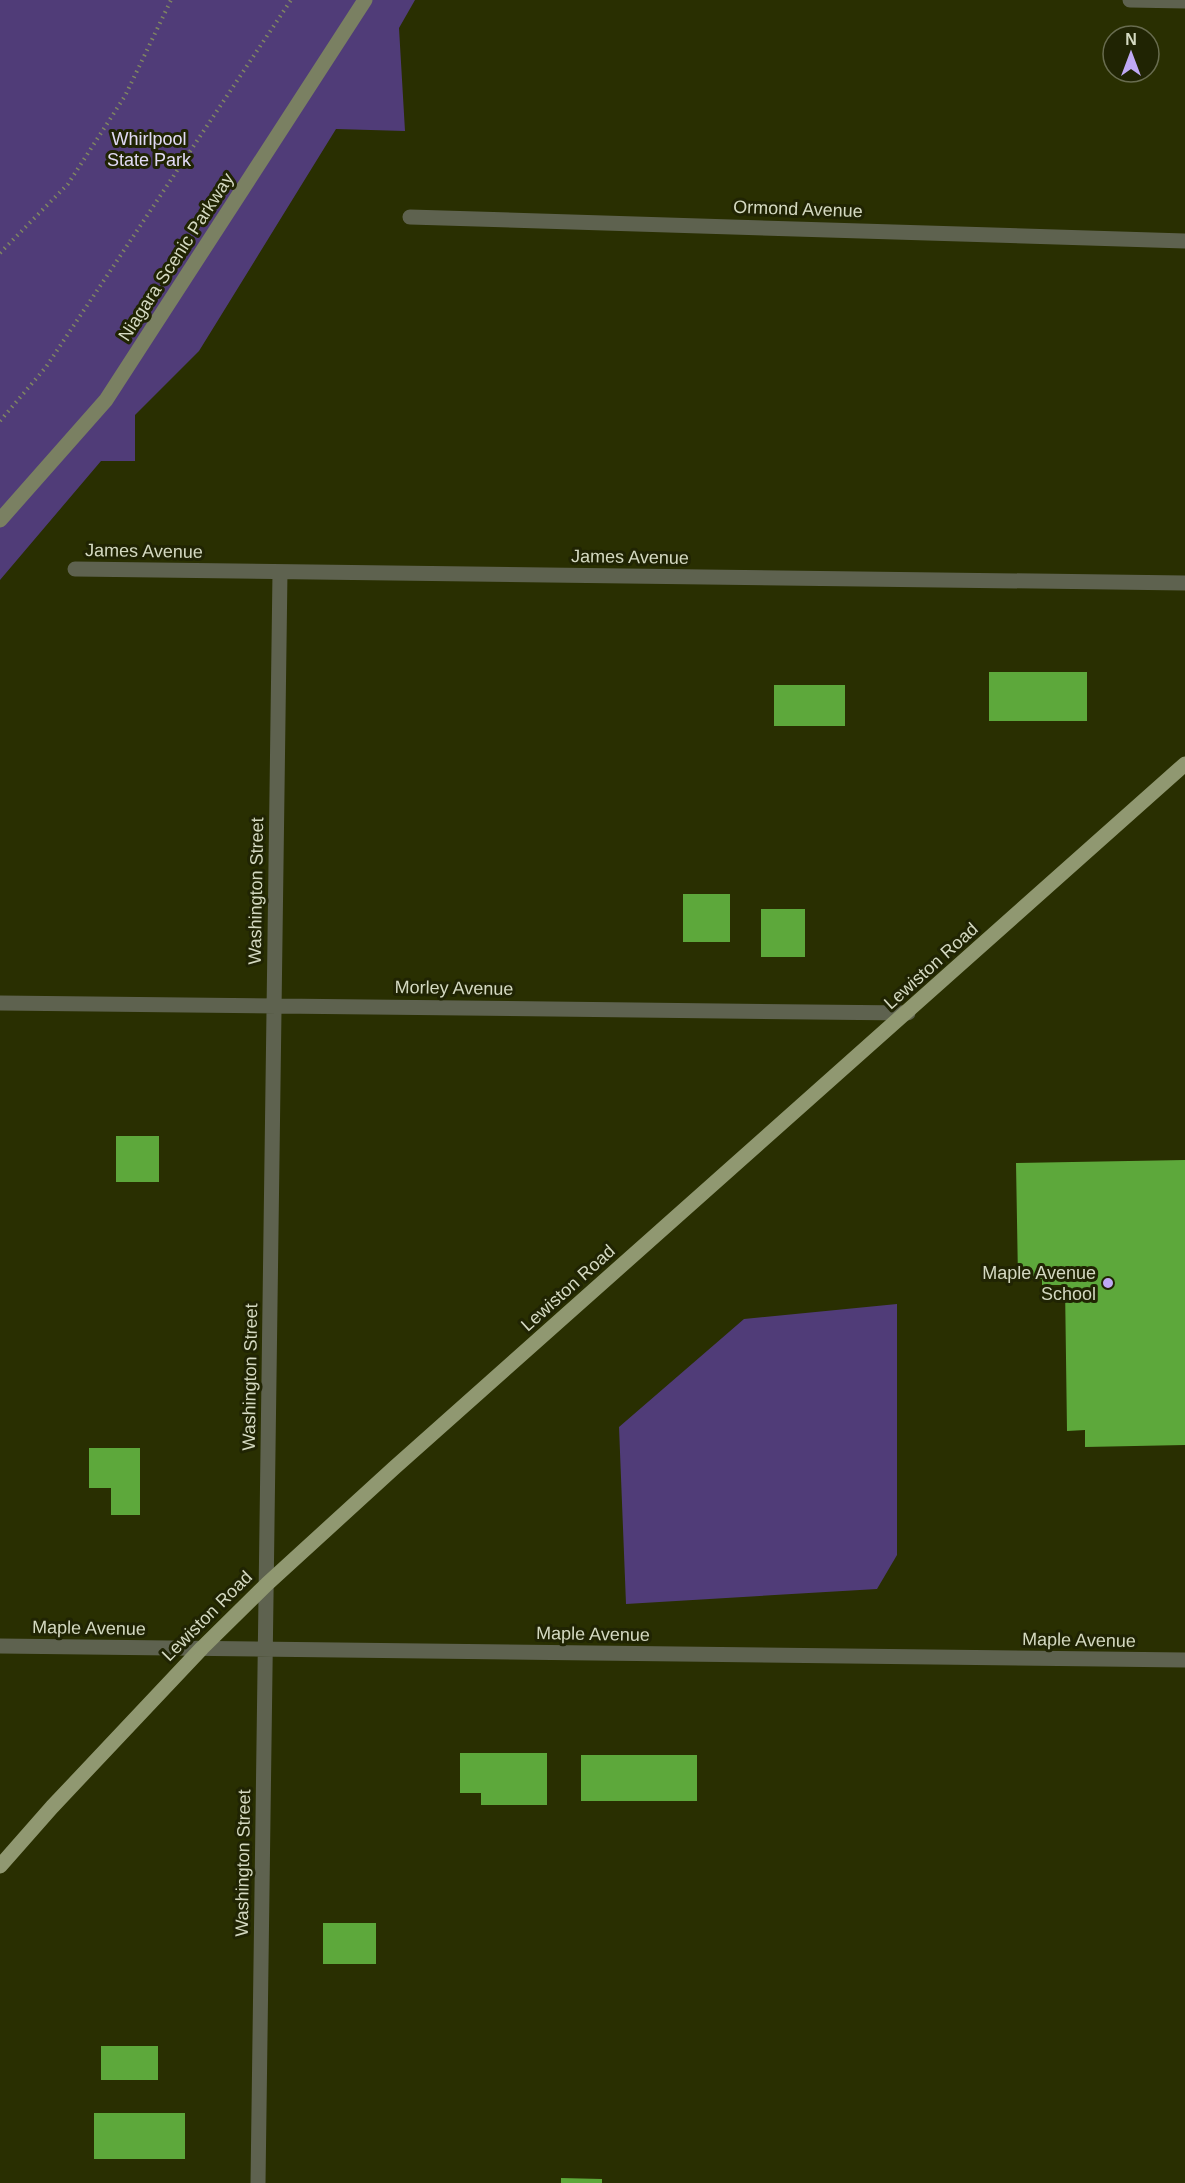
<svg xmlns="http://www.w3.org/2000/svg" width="1185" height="2183" viewBox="0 0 1185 2183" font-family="Arial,sans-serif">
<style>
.green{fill:#503c78}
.building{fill:#5da83b}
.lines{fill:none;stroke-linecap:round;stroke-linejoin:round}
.path{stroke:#7f8562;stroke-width:4;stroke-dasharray:1.5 4.5;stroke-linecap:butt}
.lane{stroke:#5e624f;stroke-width:15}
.street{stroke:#5e624f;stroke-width:15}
.secondary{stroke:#7a8062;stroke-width:15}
.primary{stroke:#909871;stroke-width:15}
.poi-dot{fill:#bfa9f4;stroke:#202403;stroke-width:2}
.labels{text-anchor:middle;stroke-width:6;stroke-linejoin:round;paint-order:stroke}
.park-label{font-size:18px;fill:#e1daf5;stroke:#202403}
.street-label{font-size:18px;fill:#d4d9c1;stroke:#202403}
.poi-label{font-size:18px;fill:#d4d9c1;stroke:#202403;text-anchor:end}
</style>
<rect width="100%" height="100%" fill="#292f01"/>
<!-- green -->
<path class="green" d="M0 0H415L399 28 405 131 336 129 199 351 135 415V461H101L0 580Z
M897 1304V1555L877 1589 626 1604 619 1427 744 1319Z"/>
<!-- building -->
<path class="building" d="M989 672H1087V721H989Z
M774 685H845V726H774Z
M683 894H730V942H683Z
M761 909H805V957H761Z
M116 1136H159V1182H116Z
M1185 1160V1445L1085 1447V1430L1067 1431 1065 1285H1042V1279H1018L1016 1163Z
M89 1448H140V1515H111V1488H89Z
M460 1753H547V1805H481V1793H460Z
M581 1755H697V1801H581Z
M323 1923H376V1964H323Z
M101 2046H158V2080H101Z
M94 2113H185V2159H94Z
M561 2178 602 2179V2183H561Z"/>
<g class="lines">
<!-- path -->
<path class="path" d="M0 253 68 184 125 96 171 0
M0 421 46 367 291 0"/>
<!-- lane -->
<path class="lane" d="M410 217 1185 241"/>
<!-- street -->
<path class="street" d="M1130 0 1185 1
M75 569 1185 583
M0 1003 908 1013
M0 1646 1185 1660
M258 2183 280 572"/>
<!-- secondary -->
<path class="secondary" d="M0 520 106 400 365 0"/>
<!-- primary -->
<path class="primary" d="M0 1866 52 1807 202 1648 267 1584 394 1468 1185 764"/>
</g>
<!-- markers -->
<circle class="poi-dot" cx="1108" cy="1283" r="6"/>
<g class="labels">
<!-- park labels -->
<g class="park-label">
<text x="149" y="145">Whirlpool<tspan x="149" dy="21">State Park</tspan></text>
</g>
<!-- street labels -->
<g class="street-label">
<text transform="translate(798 209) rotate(2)" y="6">Ormond Avenue</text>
<text transform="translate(176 257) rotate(-57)" y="6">Niagara Scenic Parkway</text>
<text transform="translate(144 551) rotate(1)" y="6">James Avenue</text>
<text transform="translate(630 557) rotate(1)" y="6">James Avenue</text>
<text transform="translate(256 891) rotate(-89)" y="6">Washington Street</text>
<text transform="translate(931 966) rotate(-42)" y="6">Lewiston Road</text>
<text transform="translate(454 988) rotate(1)" y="6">Morley Avenue</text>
<text transform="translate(568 1288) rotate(-42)" y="6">Lewiston Road</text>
<text transform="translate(250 1377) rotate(-89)" y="6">Washington Street</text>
<text transform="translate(207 1616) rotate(-45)" y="6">Lewiston Road</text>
<text transform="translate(89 1628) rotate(1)" y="6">Maple Avenue</text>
<text transform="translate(593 1634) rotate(1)" y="6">Maple Avenue</text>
<text transform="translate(1079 1640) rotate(1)" y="6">Maple Avenue</text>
<text transform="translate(243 1863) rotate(-89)" y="6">Washington Street</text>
</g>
<!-- poi labels -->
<g class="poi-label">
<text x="1096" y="1279">Maple Avenue<tspan x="1096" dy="21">School</tspan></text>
</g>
</g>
<!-- north arrow -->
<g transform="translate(1131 54)"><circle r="28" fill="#202403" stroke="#686c4f" stroke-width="1.5"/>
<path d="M0-4.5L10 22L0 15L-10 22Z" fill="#bfa9f4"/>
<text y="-9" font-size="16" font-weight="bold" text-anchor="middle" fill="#d4d9c1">N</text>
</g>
</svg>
